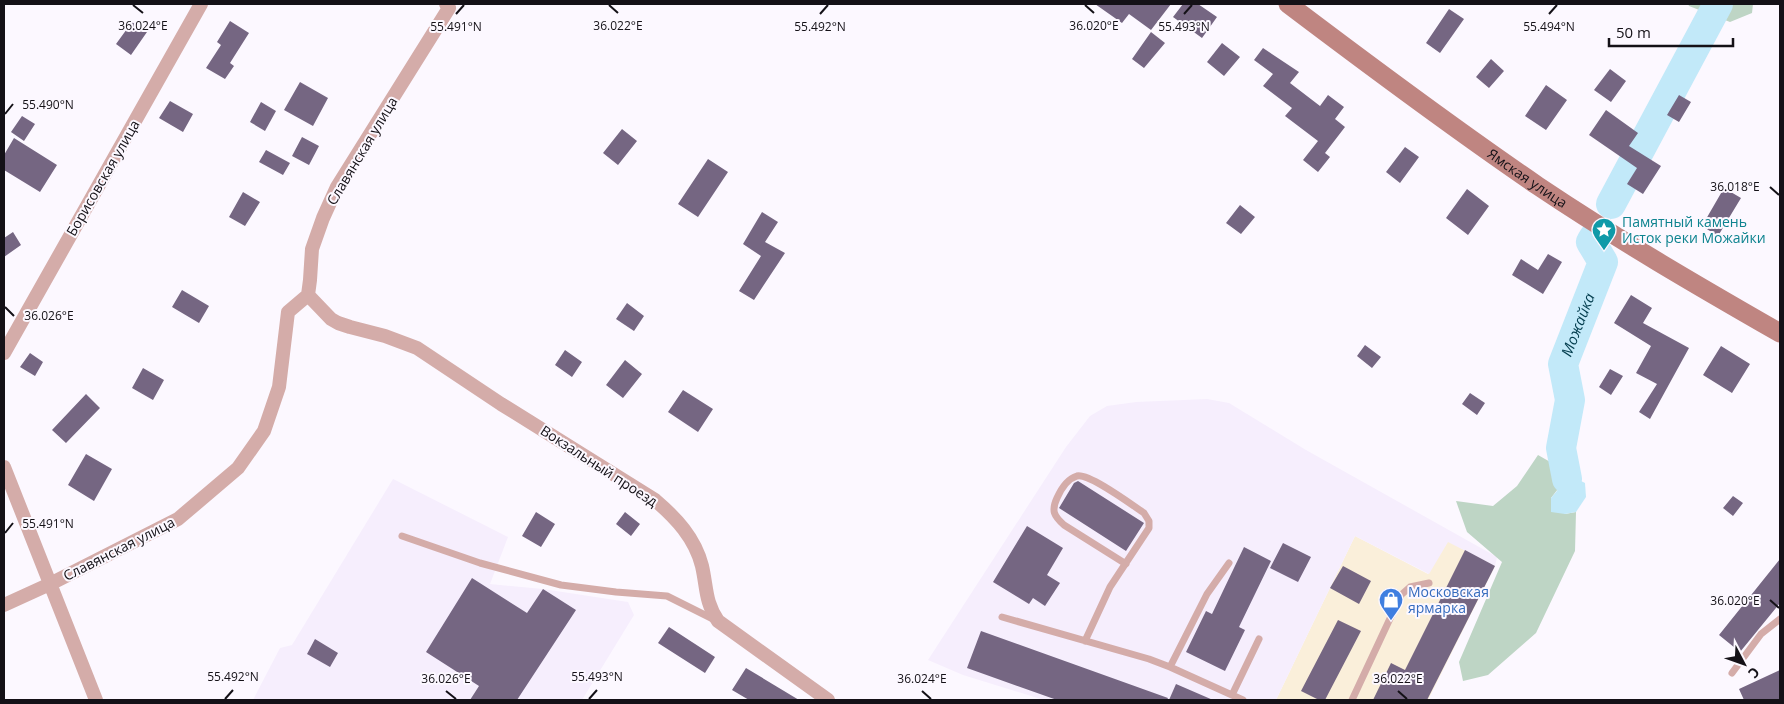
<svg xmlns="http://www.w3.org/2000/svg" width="1784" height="704" viewBox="0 0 1784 704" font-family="'Open Sans',sans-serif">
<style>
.commercial{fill:#faefda}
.built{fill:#f6eefd}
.green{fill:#bed5c5}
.water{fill:#c2e9f9}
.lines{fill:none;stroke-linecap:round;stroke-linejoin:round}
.river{stroke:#c2e9f9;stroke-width:30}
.building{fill:#756682}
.lane{stroke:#d4aca9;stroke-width:7}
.street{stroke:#d4aca9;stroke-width:14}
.secondary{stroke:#bf8581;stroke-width:19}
.ticks{fill:none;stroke:#141117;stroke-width:2}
.labels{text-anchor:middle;stroke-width:4;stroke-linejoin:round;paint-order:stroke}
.street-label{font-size:14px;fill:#141117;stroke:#fcf8ff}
.culture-label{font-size:14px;fill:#0d838f;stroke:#fcf8ff;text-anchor:start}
.shop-label{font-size:14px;fill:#366cbe;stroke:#fcf8ff;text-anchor:start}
.water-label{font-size:15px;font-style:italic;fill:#023c4d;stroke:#fcf8ff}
.ticks-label{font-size:12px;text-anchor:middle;fill:#141117;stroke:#fcf8ff;stroke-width:4;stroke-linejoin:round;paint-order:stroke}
</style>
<rect width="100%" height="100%" fill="#fcf8ff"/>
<!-- commercial -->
<path class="commercial" d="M1355 536 1428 574 1448 541 1495 566 1428 700H1276Z"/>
<!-- built -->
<path class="built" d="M1207 399 1229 403 1306 450 1497 557 1495 566 1448 542 1429 574 1355 536 1276 700H1044L963 675 928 660 1066 447 1090 416 1107 406 1136 402Z
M393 479 508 537 490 584 543 589 628 602 634 615 582 700H253L280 648 292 645Z"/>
<!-- green -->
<path class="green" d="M1688 4H1753L1752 13 1730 22 1689 6Z
M1538 455 1552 463 1561 485 1551 498 1565 514 1576 512 1575 551 1536 633 1488 675 1463 681 1459 662 1502 562 1467 532 1456 501 1493 506 1517 486Z"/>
<!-- water -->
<path class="water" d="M1575 478 1585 483 1586 497 1576 512 1565 514 1551 512V498L1567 479Z"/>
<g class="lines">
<!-- river -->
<g class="river">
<path d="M1611 204 1718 4"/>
<path id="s1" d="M1567 479 1561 448 1570 400 1563 364 1603 262 1591 242 1594 237"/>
</g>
</g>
<!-- building -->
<path class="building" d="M1095 4H1171L1151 30 1129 14 1122 23Z
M1183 4H1198L1217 17 1202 38 1173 17Z
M1449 9 1464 19 1440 53 1426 43Z
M230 21 249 33 230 63 234 66 225 79 206 68 221 45 217 42Z
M132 22 147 32 131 55 116 44Z
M1151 32 1165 43 1144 68 1132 59Z
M1222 43 1240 57 1224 76 1207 62Z
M1263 48 1299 72 1290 83 1320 106 1328 95 1344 107 1335 119 1345 127 1325 153 1330 157 1318 172 1303 160 1318 141 1285 116 1292 108 1263 86 1273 74 1254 60Z
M1491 59 1504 71 1489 88 1476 77Z
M1610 69 1626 81 1611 102 1594 90Z
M300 82 328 98 313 126 284 110Z
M1546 85 1567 100 1546 130 1525 116Z
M1679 95 1691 102 1679 122 1667 115Z
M170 101 193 114 183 132 159 118Z
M261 102 276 111 265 131 250 122Z
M1606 110 1638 133 1629 146 1661 166 1643 194 1627 184 1637 168 1589 135Z
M22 116 35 124 24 141 11 132Z
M622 129 637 141 618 165 603 153Z
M302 137 319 146 309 165 292 156Z
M14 138 57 165 40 192 4 170V155Z
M1405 147 1419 157 1400 183 1386 172Z
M266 150 290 163 283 175 259 162Z
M708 159 728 172 698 217 678 204Z
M1724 188 1741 198 1718 236 1702 226Z
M1467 189 1489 206 1468 235 1446 218Z
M243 192 260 202 245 226 229 217Z
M1240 205 1255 217 1241 234 1226 223Z
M762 212 778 222 765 242 785 253 754 300 739 291 761 256 743 244Z
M13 232 21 245 4 257V238Z
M1548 254 1562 262 1543 294 1512 275 1521 259 1538 270Z
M182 290 209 306 199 323 172 307Z
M1631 295 1652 308 1643 323 1689 348 1650 419 1639 412 1657 384 1636 373 1651 346 1614 323Z
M627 303 644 316 634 331 616 319Z
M1365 345 1381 357 1372 368 1357 356Z
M1721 346 1750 364 1732 393 1703 375Z
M565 350 582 362 572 377 555 365Z
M30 353 43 362 35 376 20 367Z
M625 360 642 374 623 398 606 385Z
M143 368 164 380 153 400 132 388Z
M1610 369 1623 376 1611 395 1599 387Z
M683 390 713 409 698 432 668 412Z
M1470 393 1485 403 1477 415 1462 404Z
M86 394 100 408 66 443 52 430Z
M86 454 112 469 94 501 68 485Z
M1078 481 1144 523 1126 551 1059 508 1074 483Z
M1733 496 1743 503 1733 516 1723 508Z
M536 512 555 524 541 547 522 536Z
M625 512 640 524 631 536 616 524Z
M1027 526 1063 548 1047 575 1060 583 1045 606 1033 598 1029 604 993 582Z
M1283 543 1311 557 1298 582 1270 568Z
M1244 547 1271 561 1239 627 1245 630 1225 671 1186 652 1206 611 1212 614Z
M1465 550 1495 566 1427 700H1373L1391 663 1405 670Z
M1780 559V603L1740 652 1719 635Z
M1343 566 1371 581 1359 604 1330 588Z
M472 578 527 613 543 589 576 610 517 700H470L479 686 426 652Z
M1338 620 1361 631 1325 700H1319L1301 691Z
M669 627 715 657 705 673 658 643Z
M981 631 1168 698 1167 700H1057L967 668Z
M315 639 338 653 330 667 307 654Z
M746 668 799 700H749L732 690Z
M1780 670V700H1744L1739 689Z
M1176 684 1213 700H1169Z"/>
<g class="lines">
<!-- lane -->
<path class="lane" d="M402 536 480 563 561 585 616 592 667 596 715 620
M1002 617 1149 659 1170 667 1243 700
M1085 641 1110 587 1149 528V521L1144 513C1132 505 1089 473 1077 476 1067 479 1061 489 1057 498 1051 511 1054 516 1064 525L1126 564
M1170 667 1207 594 1229 563
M1732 673 1761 634 1780 619
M1232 695 1259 639
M1352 700 1401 595 1410 587 1429 583"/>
<!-- street -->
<path class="street" d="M308 295 331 319 338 323 350 327 385 336 417 348 501 404 655 500C676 518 695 538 702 566 707 588 705 602 718 621L828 700
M4 353 201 4
M4 467 96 700
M4 605 50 584 178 519 238 468 264 431 279 387 288 312 308 295 310 280 312 249 323 218 337 187 449 8 446 4"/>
<!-- secondary -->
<path class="secondary" id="s2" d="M1288 4C1370 66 1453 128 1538 186 1617 239 1698 286 1780 333"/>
</g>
<!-- ticks -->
<path class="ticks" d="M133 5 143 13M609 5 618 13M1085 5 1094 13M456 14 464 5M820 14 828 5M1184 14 1192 5M1549 14 1557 5M5 114 13 104M1770 187 1779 195M5 307 14 316M5 533 13 523M1770 600 1779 608M446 691 456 699M922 691 931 699M1398 691 1407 699M225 699 233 690M589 699 597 690"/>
<!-- icons -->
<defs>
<symbol id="sight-pin" viewBox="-11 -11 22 30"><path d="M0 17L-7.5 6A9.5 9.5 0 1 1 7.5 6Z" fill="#0f9aa8" stroke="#fcf8ff"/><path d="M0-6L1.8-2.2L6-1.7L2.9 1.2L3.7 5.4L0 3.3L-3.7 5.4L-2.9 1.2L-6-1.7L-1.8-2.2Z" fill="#fff"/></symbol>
<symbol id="shop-pin" viewBox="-11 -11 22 30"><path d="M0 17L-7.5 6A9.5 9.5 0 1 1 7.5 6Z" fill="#3f7fe0" stroke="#fcf8ff"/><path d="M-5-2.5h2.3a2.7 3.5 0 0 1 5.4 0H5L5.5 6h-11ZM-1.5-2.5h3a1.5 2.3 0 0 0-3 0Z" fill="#fff"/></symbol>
</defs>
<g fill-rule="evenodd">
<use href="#sight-pin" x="1590" y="216" width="28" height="38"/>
<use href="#shop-pin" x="1377" y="586" width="28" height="38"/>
</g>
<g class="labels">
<!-- street labels -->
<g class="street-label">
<text transform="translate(362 151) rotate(-59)" y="5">Славянская улица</text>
<text transform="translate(103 178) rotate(-60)" y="5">Борисовская улица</text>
<text dy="5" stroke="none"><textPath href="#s2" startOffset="296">Ямская улица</textPath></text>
<text transform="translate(599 466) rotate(33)" y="5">Вокзальный проезд</text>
<text transform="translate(119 549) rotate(-27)" y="5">Славянская улица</text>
</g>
<!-- culture labels -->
<g class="culture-label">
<text x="1622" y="227">Памятный камень<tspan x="1622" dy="16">Исток реки Можайки</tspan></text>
</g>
<!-- shop labels -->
<g class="shop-label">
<text x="1408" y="597">Московская<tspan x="1408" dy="16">ярмарка</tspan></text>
</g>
<!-- water labels -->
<g class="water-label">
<text dy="5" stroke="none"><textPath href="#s1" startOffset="159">Можайка</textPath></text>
</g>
</g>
<g class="ticks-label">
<text x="143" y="30">36.024°E</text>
<text x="618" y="30">36.022°E</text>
<text x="1094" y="30">36.020°E</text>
<text x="456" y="31">55.491°N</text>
<text x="820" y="31">55.492°N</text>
<text x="1184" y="31">55.493°N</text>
<text x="1549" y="31">55.494°N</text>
<text x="48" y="109">55.490°N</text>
<text x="1735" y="191">36.018°E</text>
<text x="49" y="320">36.026°E</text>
<text x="48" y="528">55.491°N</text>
<text x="1735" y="605">36.020°E</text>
<text x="233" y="681">55.492°N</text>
<text x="597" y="681">55.493°N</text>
<text x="446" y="683">36.026°E</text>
<text x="922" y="683">36.024°E</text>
<text x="1398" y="683">36.022°E</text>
</g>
<!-- border -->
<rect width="1784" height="704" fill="none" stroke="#141117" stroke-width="10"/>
<!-- north arrow -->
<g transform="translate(1744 664) rotate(131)" stroke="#fcf8ff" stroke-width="4" paint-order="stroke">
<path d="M0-4L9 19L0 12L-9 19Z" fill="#141117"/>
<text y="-8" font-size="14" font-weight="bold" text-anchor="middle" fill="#141117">С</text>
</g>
<!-- scale -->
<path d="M1609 38v8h124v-8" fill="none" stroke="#141117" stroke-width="2.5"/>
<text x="1616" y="38" font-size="15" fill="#141117" stroke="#fcf8ff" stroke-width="4" paint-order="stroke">50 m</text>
</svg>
